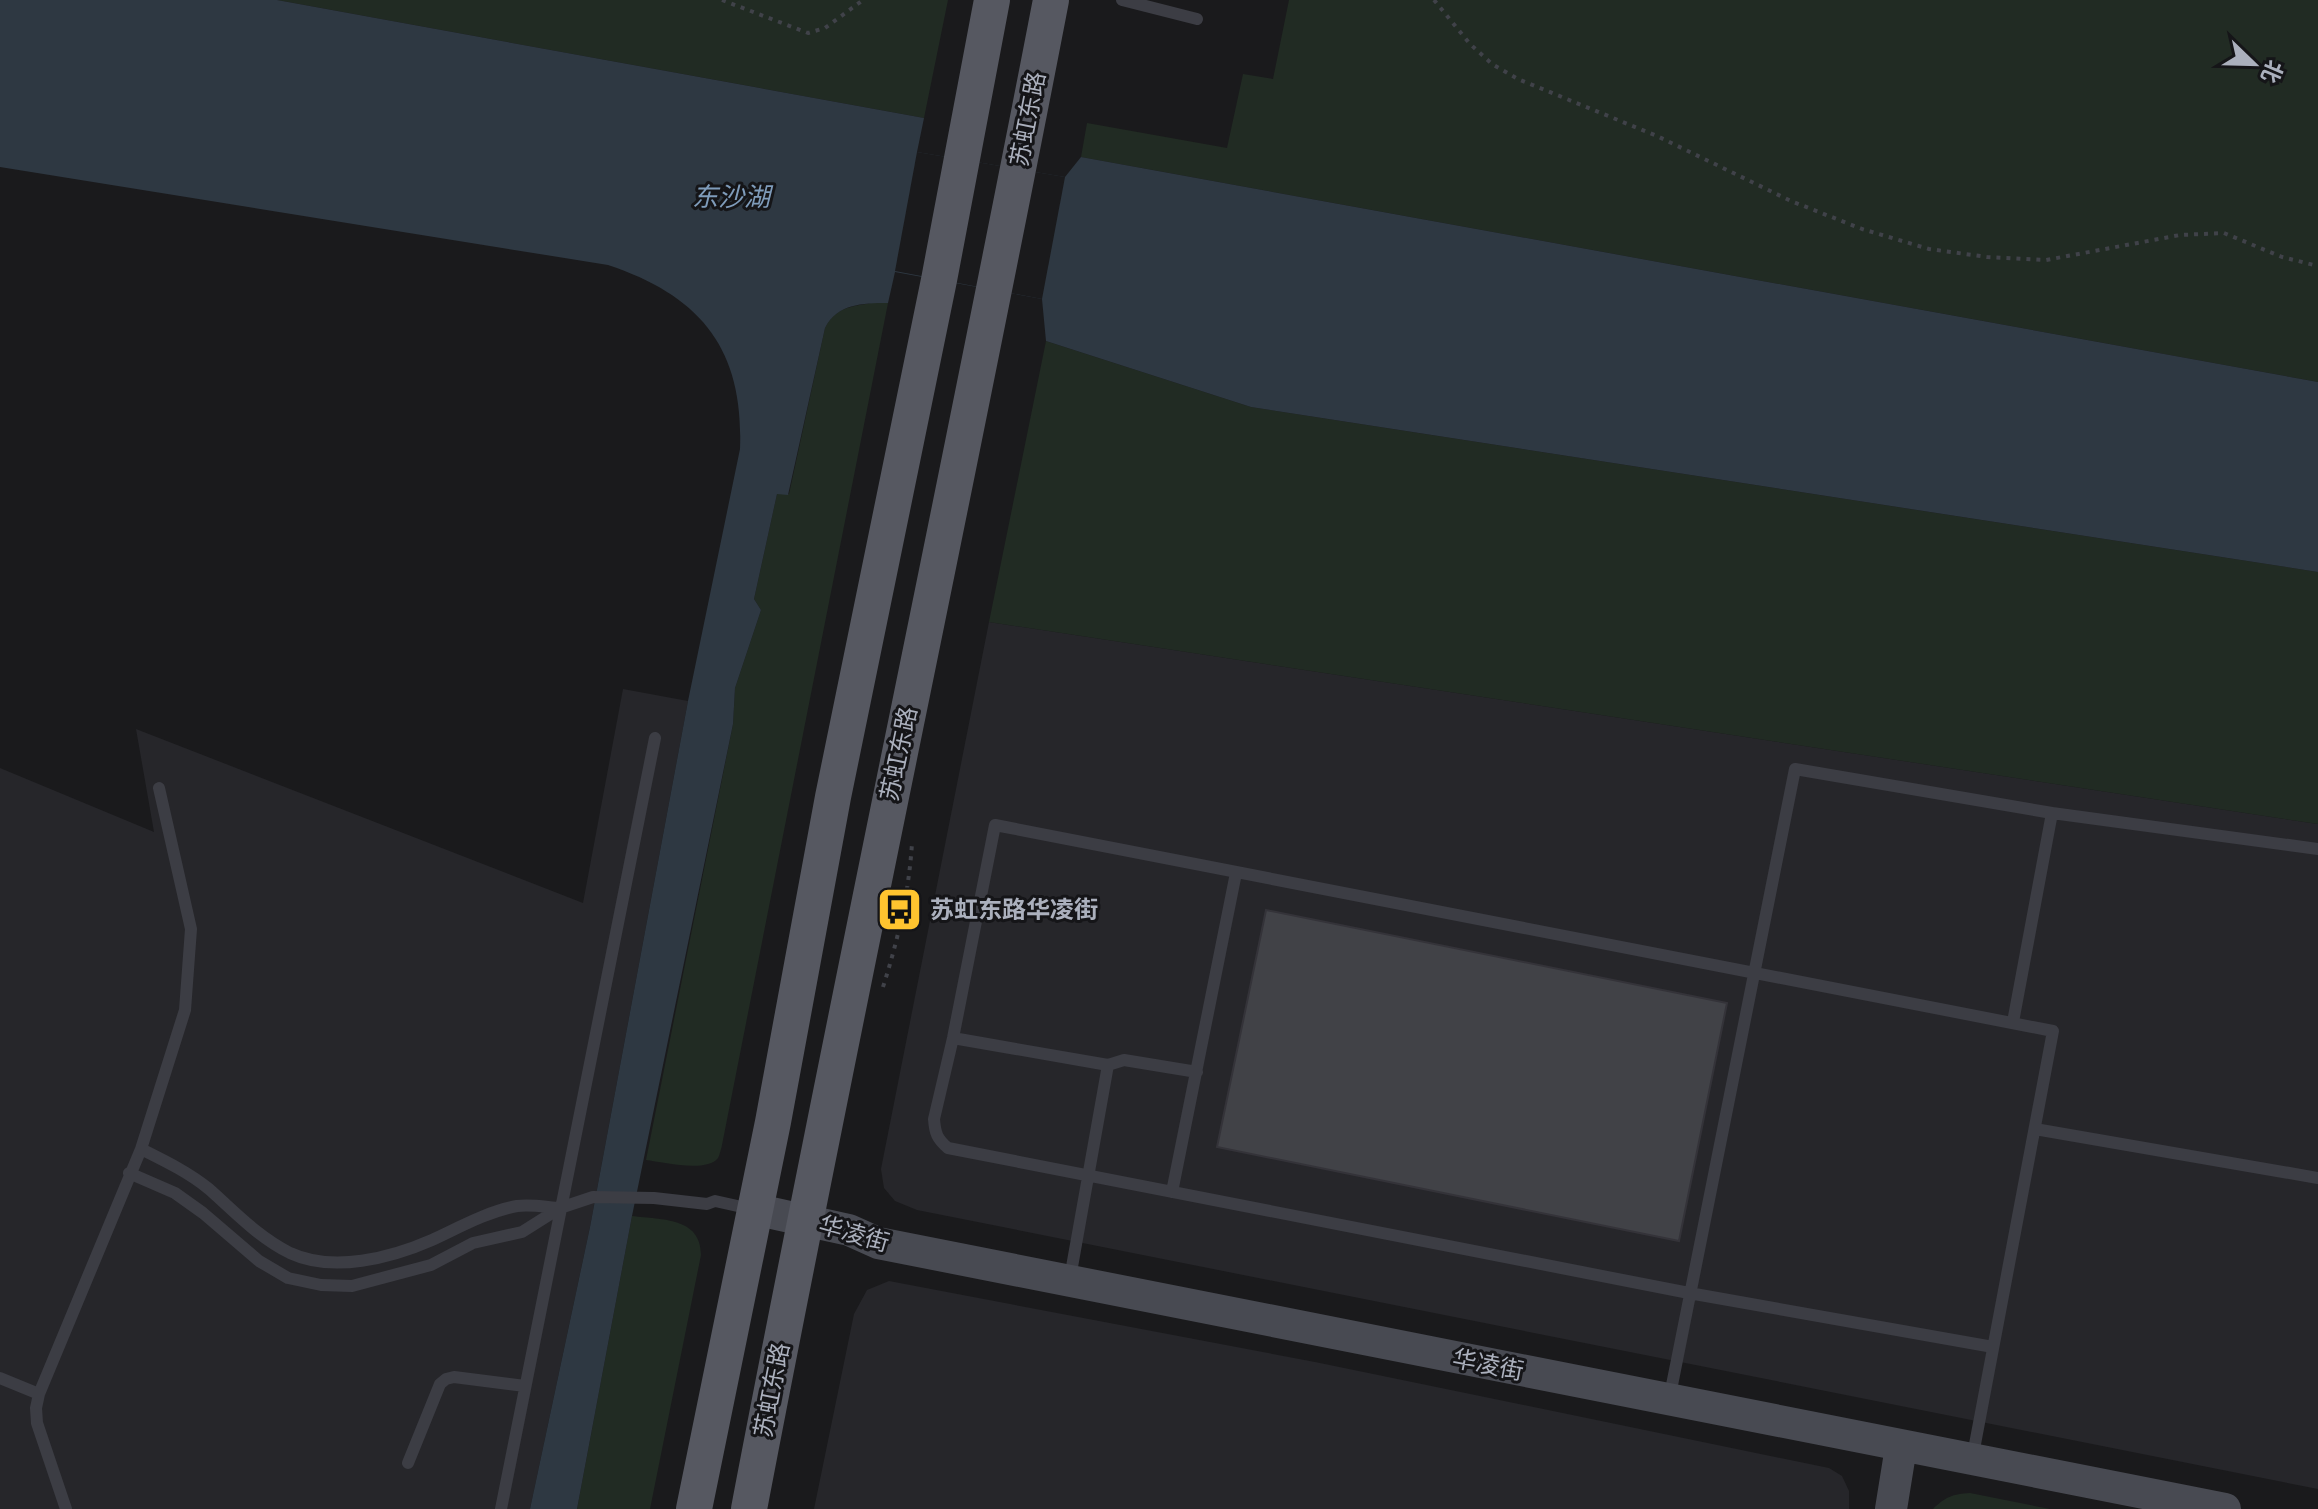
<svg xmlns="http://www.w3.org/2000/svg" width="2318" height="1509" viewBox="0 0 2318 1509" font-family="'Golos Text','Noto Sans SC',sans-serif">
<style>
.built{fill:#26262a}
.green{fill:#212b23}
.water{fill:#2e3842}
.pier{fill:#1a1a1c}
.building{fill:#414247;stroke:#343339;stroke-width:2}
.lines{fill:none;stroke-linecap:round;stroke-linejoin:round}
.path{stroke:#404249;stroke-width:4;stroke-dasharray:4 6;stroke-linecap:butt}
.lane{stroke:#3c3d44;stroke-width:12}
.secondary{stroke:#484a52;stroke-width:32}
.primary{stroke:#565861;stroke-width:36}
.labels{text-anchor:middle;stroke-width:6;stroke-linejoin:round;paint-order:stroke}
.street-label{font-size:24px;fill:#abb0bd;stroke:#151518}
.poi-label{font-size:24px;font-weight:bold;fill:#abb0bd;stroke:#151518;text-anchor:start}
.water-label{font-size:26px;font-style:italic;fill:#7f9cbb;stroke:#151518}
</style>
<rect width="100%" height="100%" fill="#1a1a1c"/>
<!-- built -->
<path class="built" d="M989 622 2318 824V1489L917 1210 895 1201 884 1188 881 1169Z
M623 689 688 701 590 1227 530 1509H0V768L154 832 136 729 583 903Z
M889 1281 1315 1362 1829 1468 1842 1476 1849 1491V1509H814L854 1314 867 1290Z"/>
<!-- green -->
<path class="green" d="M277 0H948L924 118Z
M1289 0H2318V382L1081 157 1087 123 1227 148 1243 74 1273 79Z
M871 303H888L722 1145C722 1146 719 1157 718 1158 707 1173 662 1162 646 1160L733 724 735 688 761 610 754 599 777 494H789L825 328C835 308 849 307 871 303Z
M1046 341 1251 407 2318 572V824L989 622Z
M632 1216C662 1220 701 1217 701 1255L650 1509H577Z
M1970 1493 2050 1509H1933C1945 1497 1953 1494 1970 1493Z"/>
<!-- water -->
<path class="water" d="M0 0H277L924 118 917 152 1065 177 1081 157 2318 382V572L1251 407 1046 341 1042 299 895 272 888 303C862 303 837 304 825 328L788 495 777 494 754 599 761 610 735 688 733 724 632 1216 577 1509H530L590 1227 688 701 740 449C744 349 701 296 608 265L0 167Z"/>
<!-- pier -->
<path class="pier" d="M917 152 1065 177 1042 299 895 271Z"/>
<!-- building -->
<path class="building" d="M1266 910 1727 1003 1679 1241 1217 1147Z"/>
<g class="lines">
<!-- path -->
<path class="path" d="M722 0 808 33 825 28 863 0
M1434 0 1470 44 1492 64 1518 79 1657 136 1791 201 1862 229 1929 249 1987 257 2046 260 2180 235 2224 233 2282 257 2318 266
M883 987C898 940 909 892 912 843"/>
<!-- lane -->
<path class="lane" d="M1122 0 1197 19
M2013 1022 2052 813
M953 1038 1108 1065 1124 1060 1197 1072
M2035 1129 2318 1178
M141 1149C165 1161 188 1172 209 1189 235 1212 258 1237 290 1253 333 1273 391 1258 432 1240 460 1227 486 1212 517 1206 530 1204 546 1207 560 1208
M129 1173 175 1193 203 1213 259 1261 288 1278 321 1285 352 1286 431 1265 473 1243 522 1232 560 1208 593 1197 654 1198 707 1204 715 1201 751 1209
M1172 1192 1236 873
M1070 1278 1108 1065
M0 1378 39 1394
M1669 1400 1795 769 2052 813 2318 849
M1972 1460 2053 1031 995 825 953 1038 934 1119C935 1133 937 1139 948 1148L1689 1293 1993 1347
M408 1463 440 1384 446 1379 454 1377 525 1386
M66 1509 37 1423 36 1408 39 1394 141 1149 185 1010 191 929 159 788
M501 1509 655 738"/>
<!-- secondary -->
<path class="secondary" d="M754 1209 849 1230 878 1243 2225 1509
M1891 1509 1901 1447"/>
<!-- primary -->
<path class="primary" d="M694 1509 773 1122 833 797 939 280 992 0
M749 1509C845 1005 954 504 1051 0"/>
</g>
<!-- icons -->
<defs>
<symbol id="bus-square" viewBox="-11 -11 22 22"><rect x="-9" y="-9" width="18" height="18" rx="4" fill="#ffc42f" stroke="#151518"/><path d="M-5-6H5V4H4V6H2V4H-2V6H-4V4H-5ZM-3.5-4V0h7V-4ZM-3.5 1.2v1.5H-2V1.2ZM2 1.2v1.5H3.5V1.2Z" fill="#111"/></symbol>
</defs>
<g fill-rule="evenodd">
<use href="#bus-square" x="874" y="884" width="51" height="51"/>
</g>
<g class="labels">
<!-- street labels -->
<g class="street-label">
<text transform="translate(1028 119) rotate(-79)" y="8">苏虹东路</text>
<text transform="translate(899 754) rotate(-78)" y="8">苏虹东路</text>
<text transform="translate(854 1234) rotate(16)" y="8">华凌街</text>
<text transform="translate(1488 1365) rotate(11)" y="8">华凌街</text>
<text transform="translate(772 1390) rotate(-79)" y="8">苏虹东路</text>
</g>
<!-- poi labels -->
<g class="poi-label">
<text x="930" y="918">苏虹东路华凌街</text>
</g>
<!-- water labels -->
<g class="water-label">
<text x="731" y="206">东沙湖</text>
</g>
</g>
<!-- north arrow -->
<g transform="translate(2254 64) rotate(113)" stroke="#151518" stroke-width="6" paint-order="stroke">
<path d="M0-6L14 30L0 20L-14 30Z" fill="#abb0bd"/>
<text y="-12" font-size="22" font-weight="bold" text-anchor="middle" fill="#abb0bd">北</text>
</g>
</svg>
